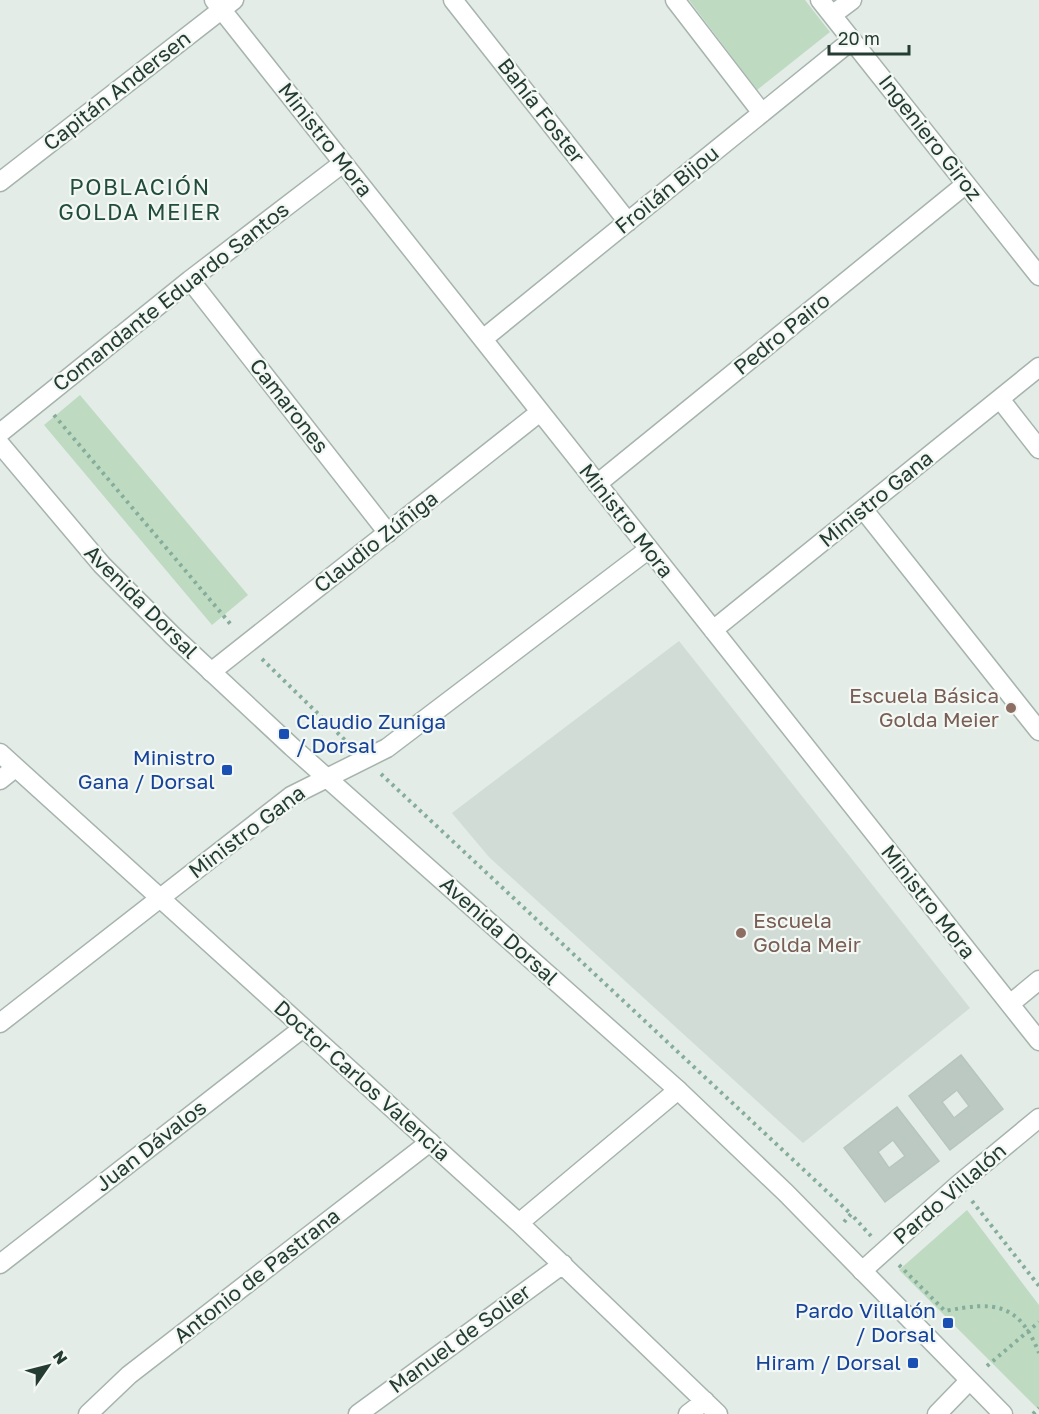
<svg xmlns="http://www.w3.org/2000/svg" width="1039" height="1414" viewBox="0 0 1039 1414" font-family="'Golos Text',sans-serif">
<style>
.built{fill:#d1dcd6}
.green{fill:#bedbc2}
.building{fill:#bcc9c2;stroke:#b6c5bd;stroke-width:1.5;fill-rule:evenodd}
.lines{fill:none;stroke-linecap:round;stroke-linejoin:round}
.minor-casing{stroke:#a6b4ad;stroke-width:21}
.tertiary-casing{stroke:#a6b4ad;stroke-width:21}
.path{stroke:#86ad9b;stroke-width:4;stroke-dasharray:3 4.5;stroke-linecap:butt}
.minor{stroke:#fff;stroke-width:18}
.tertiary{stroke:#fff;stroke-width:18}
.education-dot{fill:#8d6e63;stroke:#f3f8f5;stroke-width:2}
.transit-dot{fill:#1a4fb4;stroke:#f3f8f5;stroke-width:2}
.labels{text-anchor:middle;stroke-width:4.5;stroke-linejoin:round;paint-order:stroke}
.street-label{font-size:21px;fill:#243c32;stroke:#f3f8f5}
.education-label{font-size:21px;fill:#785e54;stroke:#f3f8f5;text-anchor:end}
.transit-label{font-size:21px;fill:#164399;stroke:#f3f8f5;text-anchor:end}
.neighbourhood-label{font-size:22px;letter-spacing:1.5px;fill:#224c3c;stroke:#f3f8f5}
</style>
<rect width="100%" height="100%" fill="#e3ece7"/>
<!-- built -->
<path class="built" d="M679 641 970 1008 803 1143 489 857 452 813Z"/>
<!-- green -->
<path class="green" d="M689 0H805L830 32 757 90Z
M80 395 248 595 212 625 44 425Z
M967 1210 1039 1305V1410L899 1270Z"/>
<!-- building -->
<path class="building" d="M961 1055 1003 1109 950 1150 909 1096ZM957 1090 969 1106 954 1118 942 1102Z
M897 1107 939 1161 885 1202 844 1148ZM893 1140 905 1156 889 1168 878 1152Z"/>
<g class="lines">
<defs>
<path id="minor" d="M214 0 1039 1041
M453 0 628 222
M675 0 762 113
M820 0 1039 276
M832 15 852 0
M0 182 234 0
M190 280 388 533
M483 339 852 40
M1000 399 1039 449
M0 433 190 280 343 163
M597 484 966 184
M863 509 1039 731
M713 630 1039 367
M211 672 540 412
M0 753 519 1223 718 1414
M0 780 15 768
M1010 1004 1039 980
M0 1023 291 796 387 748 649 549
M519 1223 678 1090
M0 1264 303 1028
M862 1271 959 1184 1039 1118
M88 1414 129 1375 430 1142
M358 1414 563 1264
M688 1414 705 1401
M937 1414 969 1381"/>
<path id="tertiary" d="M0 444 102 565 173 636 292 747 678 1090 786 1193 1003 1414"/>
</defs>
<!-- minor casing -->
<use href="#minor" class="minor-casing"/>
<!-- tertiary casing -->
<use href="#tertiary" class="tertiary-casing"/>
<!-- path -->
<path class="path" d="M54 415 233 627
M262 659 349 744
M381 774 851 1214
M972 1201 1039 1286
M844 1222 851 1214 871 1236
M899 1265 945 1311C995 1301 1019 1303 1039 1353
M987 1366 1039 1322
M1033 1414 1039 1408"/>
<!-- minor -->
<use href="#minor" class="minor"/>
<!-- tertiary -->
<use href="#tertiary" class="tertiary"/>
</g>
<!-- markers -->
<g class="education-dot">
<circle cx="1011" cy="708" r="6"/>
<circle cx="741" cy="933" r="6"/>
</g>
<g class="transit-dot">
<rect x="278" y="728" width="12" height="12" rx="3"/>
<rect x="221" y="764" width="12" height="12" rx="3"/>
<rect x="942" y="1317" width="12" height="12" rx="3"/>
<rect x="907" y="1357" width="12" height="12" rx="3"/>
</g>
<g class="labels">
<!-- street labels -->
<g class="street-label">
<text transform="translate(117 91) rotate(-38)" y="7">Capitán Andersen</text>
<text transform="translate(541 111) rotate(52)" y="7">Bahía Foster</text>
<text transform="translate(930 138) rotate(52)" y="7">Ingeniero Giroz</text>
<text transform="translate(325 140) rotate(52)" y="7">Ministro Mora</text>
<text transform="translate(667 190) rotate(-39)" y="7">Froilán Bijou</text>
<text transform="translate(171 297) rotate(-38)" y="7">Comandante Eduardo Santos</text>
<text transform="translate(782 334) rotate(-39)" y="7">Pedro Pairo</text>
<text transform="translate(289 406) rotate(52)" y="7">Camarones</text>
<text transform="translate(876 499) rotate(-39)" y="7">Ministro Gana</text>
<text transform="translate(626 521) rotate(52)" y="7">Ministro Mora</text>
<text transform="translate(376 542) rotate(-38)" y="7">Claudio Zúñiga</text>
<text transform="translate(141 602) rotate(45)" y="7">Avenida Dorsal</text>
<text transform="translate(247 832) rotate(-37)" y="7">Ministro Gana</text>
<text transform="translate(928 902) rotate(52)" y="7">Ministro Mora</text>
<text transform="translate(499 931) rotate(42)" y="7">Avenida Dorsal</text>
<text transform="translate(362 1081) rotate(42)" y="7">Doctor Carlos Valencia</text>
<text transform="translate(151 1146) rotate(-38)" y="7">Juan Dávalos</text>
<text transform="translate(950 1194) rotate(-41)" y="7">Pardo Villalón</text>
<text transform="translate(257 1276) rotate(-38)" y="7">Antonio de Pastrana</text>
<text transform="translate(460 1339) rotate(-36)" y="7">Manuel de Solier</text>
</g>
<!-- education labels -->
<g class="education-label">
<text x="999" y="703">Escuela Básica<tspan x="999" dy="24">Golda Meier</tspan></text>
<text x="753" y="928" text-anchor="start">Escuela<tspan x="753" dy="24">Golda Meir</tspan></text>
</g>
<!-- transit labels -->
<g class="transit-label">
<text x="296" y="729" text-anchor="start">Claudio Zuniga<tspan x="296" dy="24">/ Dorsal</tspan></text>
<text x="215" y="765">Ministro<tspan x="215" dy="24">Gana / Dorsal</tspan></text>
<text x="936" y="1318">Pardo Villalón<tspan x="936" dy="24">/ Dorsal</tspan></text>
<text x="901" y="1370">Hiram / Dorsal</text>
</g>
<!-- neighbourhood labels -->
<g class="neighbourhood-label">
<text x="140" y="195">POBLACIÓN<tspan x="140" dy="25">GOLDA MEIER</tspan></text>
</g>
</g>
<!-- north arrow -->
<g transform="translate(48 1366) rotate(55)" stroke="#f3f8f5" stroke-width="4.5" paint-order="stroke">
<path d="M0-4.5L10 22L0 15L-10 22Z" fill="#243c32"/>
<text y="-9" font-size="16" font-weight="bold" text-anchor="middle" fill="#243c32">N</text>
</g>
<!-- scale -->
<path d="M829 45v9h80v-9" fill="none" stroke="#243c32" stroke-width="3"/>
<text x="838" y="45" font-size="18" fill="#243c32" stroke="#f3f8f5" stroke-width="4.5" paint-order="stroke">20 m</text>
</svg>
